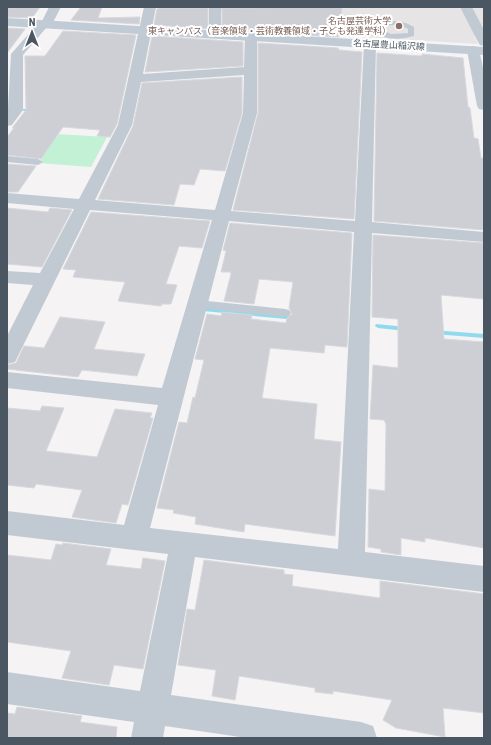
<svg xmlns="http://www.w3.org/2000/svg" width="491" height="745" viewBox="0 0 491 745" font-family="'Roboto Condensed','Noto Sans JP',sans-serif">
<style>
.education{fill:#e6e4e5}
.green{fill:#c3f1d5}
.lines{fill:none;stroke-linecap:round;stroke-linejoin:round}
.stream{fill:#90daee;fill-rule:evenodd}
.building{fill:#cdcfd5;stroke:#d7d9de}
.lane{fill:#c1cad2;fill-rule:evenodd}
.street{fill:#c1cad2;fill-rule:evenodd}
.secondary{fill:#c1cbd6;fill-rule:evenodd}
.education-dot{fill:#8d6e63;stroke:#fff;stroke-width:1.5}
.labels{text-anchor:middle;stroke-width:4;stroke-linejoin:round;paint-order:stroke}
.far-education-label{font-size:9px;fill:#785e54;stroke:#fff;text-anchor:end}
.far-street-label{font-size:9px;fill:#4a5661;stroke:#fff}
</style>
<rect width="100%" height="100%" fill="#f5f3f3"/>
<!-- education -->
<path class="education" d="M218 7H484V36H474L478 44 311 34 315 17 218 12Z"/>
<!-- green -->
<path class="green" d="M57 134 107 137 91 167 39 163Z"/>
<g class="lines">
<!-- stream -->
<path class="stream" d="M22 109H36L38 110C35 112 25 112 22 110Z
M201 307 297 316 300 318 297 320 203 311 200 309Z
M376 324 406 327 409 329 406 331 378 328 375 326Z
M432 330 484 334V338L434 334H432L431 332Z"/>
</g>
<!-- building -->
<path class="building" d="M40 7 32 18 7 17V8Z
M81 7H102L98 18 140 17 139 24 71 20Z
M342 7 339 37 222 30V8Z
M160 8H208V29L154 25 157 9Z
M7 28 25 29 7 53Z
M63 31 136 35 117 124 110 137 97 136 100 130 63 127 41 159 7 155V137L14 128H12L26 110 25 56H45Z
M152 36 243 42V66L145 72Z
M258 43 338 48 339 50 362 52 354 219 233 210 258 113Z
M377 53 422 56V54L463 58 468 107 470 108 474 138 478 139 481 158H484V230L374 221Z
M242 77V113L225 171 200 169 194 185 180 184 174 205 98 199 133 126 142 83Z
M7 164 36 166 18 192H7Z
M7 208 48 212 50 208 72 210 42 267 7 264Z
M91 212 210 221 202 248 179 246 166 284 177 285 171 304H162L161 306 118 301 125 282 73 277 76 270 63 269Z
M230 223 352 233 347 347 325 345 324 353 270 348 262 398 317 404 314 439 341 442 335 536 245 524 244 532 195 524 196 517 173 513 174 510 157 508 179 422 187 423 193 397 195 398 204 360 195 359 207 314 221 316 222 312 252 315 251 319 286 323 287 318 292 314 289 308 293 282 259 279 254 304 224 301 231 274 230 272H221L226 251 223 250Z
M373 235 484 243V299L441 295 444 339 484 342V548L425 538V542L401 538V555L381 552V549L368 547 369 489 385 491 386 424 384 420 370 419 373 365 398 368V319L372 317Z
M60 317 105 322 94 349 145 354 137 376 82 370 78 377 7 369V365L16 363 24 346 44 348Z
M42 406 64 408 46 451 97 457 115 409 152 413 150 418H153L128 505 122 504 116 523 72 517 82 490 36 484 34 488 7 485V408L40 411Z
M63 543 111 549 106 565 141 569 143 558 165 561 143 669 114 665 109 685 62 678 71 651 7 642V555L51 560 56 544 62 545Z
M204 560 284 570V574L293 575 292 586 380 598V581L484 594V713L443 708 445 737 396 728 383 720 392 700 333 691V694L315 692V688L239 676 235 700 212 696 216 670 178 665 187 609 195 610Z
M17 707 82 716 80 722 117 727 116 738H7V713L15 714Z"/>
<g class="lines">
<!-- lane -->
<path class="lane" d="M394 21 406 23 414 27V36C399 40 381 41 370 28L377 23ZM394 25 402 26 408 29V33L391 34 378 28 381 26Z
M7 156 38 159 43 162 38 165 7 162Z
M197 300 285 309 289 310 291 313 289 316 285 317 193 307 191 304 193 301Z"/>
<!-- street -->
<path class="street" d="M49 7H61L50 28H46L23 55V110L12 125 7 126 11 54 39 22 42 21Z
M144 7H156L143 74 244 67 245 37 247 34H255L257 37V113L231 211 355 221 364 44 366 41H374L376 44 372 222 484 232V242L372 233 365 552 484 566V592L195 557 171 695 361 722 373 726 377 738H247L165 726 163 738H131L134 722 7 704V672L140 691 168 554 7 535V511L124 525 158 405 7 388V372L162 388 212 220 90 210 18 356 15 362 7 364V336L33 285 7 283V271L40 273 74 209 7 203V193L79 199 118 125ZM244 75 243 113 215 210 95 200 132 125 141 82ZM229 221 354 232 338 549 150 528Z
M209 7H221V35L219 38H211L209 35Z
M460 7H472L484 30V46L480 45 478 42Z
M473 46 477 47 479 50 484 72V110L479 109 477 106 467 50 469 47Z"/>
<!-- secondary -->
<path class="secondary" d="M7 18 484 47V55L7 26Z"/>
</g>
<!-- markers -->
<circle class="education-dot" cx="399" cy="26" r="4"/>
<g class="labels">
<!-- far-education labels -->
<g class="far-education-label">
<text x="391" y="24">名古屋芸術大学<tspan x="391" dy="10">東キャンパス（音楽領域・芸術教養領域・子ども発達学科）</tspan></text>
</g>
<!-- far-street labels -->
<g class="far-street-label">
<text transform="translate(389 45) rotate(3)" y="3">名古屋豊山稲沢線</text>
</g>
</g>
<!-- border -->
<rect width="491" height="745" fill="none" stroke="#4a5661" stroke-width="16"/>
<!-- north arrow -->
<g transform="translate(32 32)" stroke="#ffffff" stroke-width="3" paint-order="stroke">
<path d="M0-3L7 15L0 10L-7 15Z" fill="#4a5661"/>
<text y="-6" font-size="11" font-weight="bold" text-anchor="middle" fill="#4a5661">N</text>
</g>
</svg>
